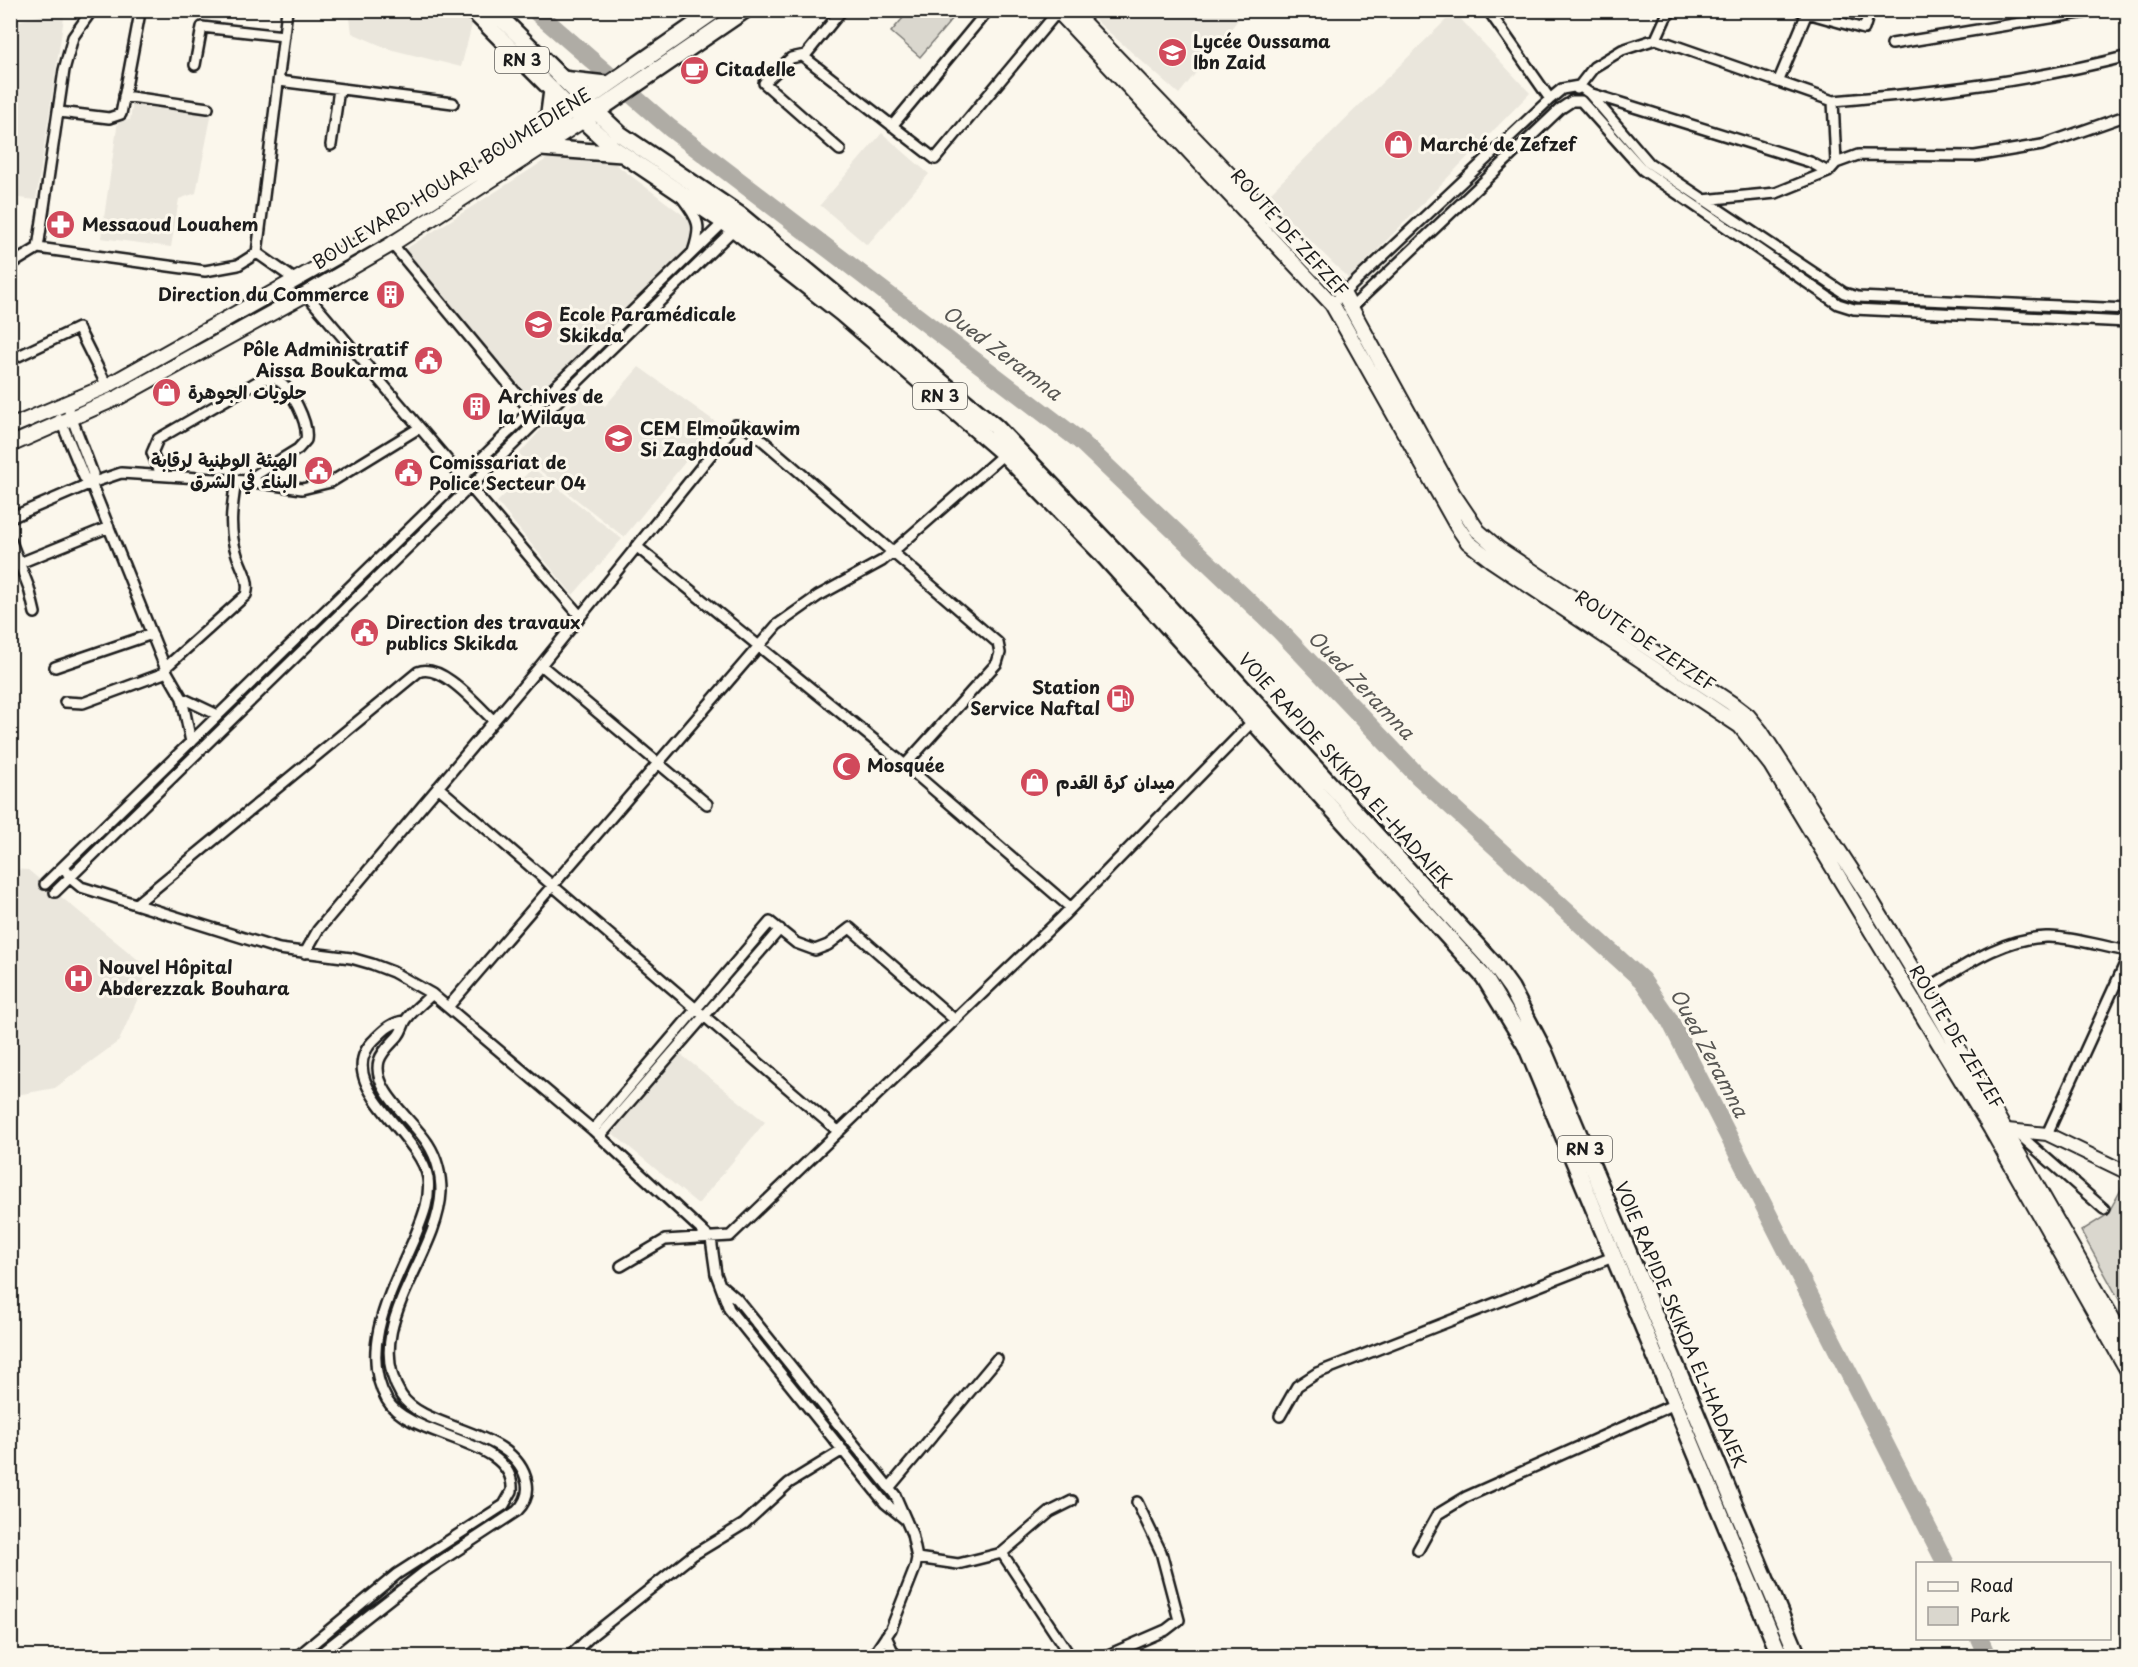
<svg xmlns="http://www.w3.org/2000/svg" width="2138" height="1667" viewBox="0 0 2138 1667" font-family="'Playpen Sans','Playpen Sans Arabic',sans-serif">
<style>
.built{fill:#eae6dc}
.green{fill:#dad7ce;stroke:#7b7a75;stroke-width:1.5}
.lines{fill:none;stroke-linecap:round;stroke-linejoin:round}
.river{stroke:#afaca5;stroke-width:18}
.minor-casing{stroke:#1c1c1c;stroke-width:14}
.tertiary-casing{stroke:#1c1c1c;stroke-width:16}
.secondary-casing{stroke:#1c1c1c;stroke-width:18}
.primary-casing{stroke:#1c1c1c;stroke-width:20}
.trunk-casing{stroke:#1c1c1c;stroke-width:20}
.minor{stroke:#fbf7ec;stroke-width:9}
.tertiary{stroke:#fbf7ec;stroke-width:12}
.secondary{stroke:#fbf7ec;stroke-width:14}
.primary{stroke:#fbf7ec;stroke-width:15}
.trunk{stroke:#fbf7ec;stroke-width:15}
.labels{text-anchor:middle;stroke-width:6;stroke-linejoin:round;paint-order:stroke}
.shield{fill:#fbf7ec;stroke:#5f5e5a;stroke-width:1.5}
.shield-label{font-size:16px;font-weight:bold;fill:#1c1c1c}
.poi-label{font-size:18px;font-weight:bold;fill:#1c1c1c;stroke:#fbf7ec;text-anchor:start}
.street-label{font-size:18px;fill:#1c1c1c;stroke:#fbf7ec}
.water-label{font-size:20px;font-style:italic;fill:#575653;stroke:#fbf7ec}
</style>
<rect width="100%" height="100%" fill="#fbf7ec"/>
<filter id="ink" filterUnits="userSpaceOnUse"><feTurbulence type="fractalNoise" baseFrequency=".0167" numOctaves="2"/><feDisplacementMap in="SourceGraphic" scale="12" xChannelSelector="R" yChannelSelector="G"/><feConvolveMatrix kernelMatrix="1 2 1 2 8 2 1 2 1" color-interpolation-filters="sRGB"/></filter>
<g filter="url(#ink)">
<!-- built -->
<path class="built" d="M59 11H65L36 200 11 197V23Z
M349 11H462L473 21 461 67 389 49 352 33Z
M1085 11H1245L1179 94Z
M1454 12 1530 93 1349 279 1266 197Z
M133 102 212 112 196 193 179 199 171 247 101 238 118 121 130 120Z
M882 133 929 174 867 245 820 205Z
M550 157H606L691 221 689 248 531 399 404 250Z
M639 367 717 423 624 537 519 454 555 414 561 419 582 390 605 406Z
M533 468 622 539 573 595 497 502Z
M11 869 28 870 147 967 142 989 119 1041 55 1088 11 1096Z
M679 1053 765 1122 698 1204 611 1132Z"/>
<!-- green -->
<path class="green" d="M909 11V10L959 11 920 57 891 32Z
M2127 1179H2128L2127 1314 2081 1231 2107 1215Z"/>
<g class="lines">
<!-- river -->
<path class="river" d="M534 10 670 128 1079 440 1280 631 1418 776 1642 980 1669 1019 1946 1564
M1979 1638 1987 1656"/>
<defs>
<path id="minor" d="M287 10 257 253 294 279
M842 10 804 57 935 159 1059 10
M1488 10 1550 99
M1807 13 1864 29 1870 10
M1656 39 1666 17 1673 10
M1892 44 2099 10
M805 55 791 58 764 83 840 150
M195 65 202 27 284 36
M1779 80 1807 13 1799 10
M279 81 453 103
M1577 89 1594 67 1622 50 1656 39 1833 101 1836 163
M1589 93 1810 162 1828 172
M124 96 208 108
M1833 101C1932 93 2032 81 2128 56
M59 112 109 118 121 114 139 18
M892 126 988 10
M331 145 339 89
M683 199C699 220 702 226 693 252
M1703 200 1776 193 1828 172 1836 163 1858 155 1975 156 2042 145 2128 115
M392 244 531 411
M38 248 205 271 238 265 257 253
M10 265 38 248 64 70 73 37 92 10
M306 294 580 616
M1332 304 1550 99 1562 89 1579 86 1589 93 1649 163 1844 293 1858 297 2128 309
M1349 310 1560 109 1572 101H1581L1643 170 1838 304 1854 309 2128 322
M10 360 78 328 107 386
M66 403 93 474 91 483
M60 419 84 477 91 483 167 672 182 698 191 742
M161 474 152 453 158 439 262 379H276C291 387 309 423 306 440L298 449 246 481
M10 518 91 483 121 473 246 481 302 489 331 482 419 428
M10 539 29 588 35 613
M636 546 905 765 1071 908
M10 567 109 527
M541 665 707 804
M55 667 152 634
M165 668 246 595C251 581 241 568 237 555 228 530 232 506 236 481
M182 698 218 715
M65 702 83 703 167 672
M438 787 839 1132
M64 866 70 878 81 887 279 949 351 958 372 964 393 972 432 994 593 1130 711 1239 716 1274 729 1309 885 1503 906 1520
M45 884 726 220
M55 892 736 227
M136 904 418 672C441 662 477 705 493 720
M305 953 318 930 541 665 735 425 747 427 998 643 1000 653 997 663 905 765
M1925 990C1963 967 1999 939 2046 937 2069 936 2104 947 2128 951
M448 1007 777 625 818 596 882 561 1004 454
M593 1130 770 922 796 943 815 950 828 945 850 928 955 1020
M2014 1130 2104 1209
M2047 1134 2128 957
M600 1136 780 929
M621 1266 665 1240 730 1236 1063 916 1256 718
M722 1286 737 1299 895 1495 912 1534 917 1558 915 1568 891 1629 873 1656
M1280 1416 1297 1386 1317 1373 1613 1257
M889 1488 997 1359
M1418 1550 1438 1514 1466 1497 1675 1404
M1002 1553 1070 1656
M917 1558 958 1564 1002 1553 1050 1512 1072 1501
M886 1636 895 1656
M298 1656 397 1574 504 1505 512 1491C516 1437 410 1440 387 1400 357 1349 394 1286 414 1239 422 1219 431 1200 428 1178 420 1133 329 1082 375 1039 384 1030 392 1022 405 1021
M317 1656 424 1572 517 1511C525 1503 529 1494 527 1483 517 1428 424 1432 401 1395 360 1327 438 1258 441 1192 441 1175 437 1158 428 1144 414 1121 371 1090 379 1061 382 1051 391 1044 398 1036 402 1031 403 1025 406 1020 412 1011 424 1002 432 994
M570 1656 591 1636 693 1555 744 1524 789 1483 843 1450
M1106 1656 1166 1630 1179 1620 1161 1552 1137 1502"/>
<path id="tertiary" d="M1997 1129 2047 1134 2128 1173"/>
<path id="secondary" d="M1057 10 1332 304 1457 526 1468 542 1491 560 1740 726 1771 765 1991 1129 2128 1371
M1071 10 1343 293 1453 494 1478 531 1499 549 1731 703 1748 716 1761 732 1869 897 1925 990 2128 1346
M10 427 107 386 379 233 539 134 572 110
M10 445 119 397 306 294 392 244 582 121"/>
<path id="primary" d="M472 10 572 110
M493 10 584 100
M539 134 549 113 552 90"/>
<path id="trunk" d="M716 10 572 110 612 147 734 229 841 313 1004 454 1101 553 1484 977 1526 1046 1780 1656
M562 79 606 84
M584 100 620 134 740 215 996 427 1165 603 1493 963 1511 988 1544 1051 1798 1656
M587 118 745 10
M541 148 622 154"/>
</defs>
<!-- minor casing -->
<use href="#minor" class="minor-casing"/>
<!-- tertiary casing -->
<use href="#tertiary" class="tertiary-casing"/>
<!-- secondary casing -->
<use href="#secondary" class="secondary-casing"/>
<!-- primary casing -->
<use href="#primary" class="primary-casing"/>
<!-- trunk casing -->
<use href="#trunk" class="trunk-casing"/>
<!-- minor -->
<use href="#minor" class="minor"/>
<!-- tertiary -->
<use href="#tertiary" class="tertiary"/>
<!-- secondary -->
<use href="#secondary" class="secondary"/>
<!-- primary -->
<use href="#primary" class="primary"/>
<!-- trunk -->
<use href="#trunk" class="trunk"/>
</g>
</g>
<!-- icons -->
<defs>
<symbol id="school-disc" viewBox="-11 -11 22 22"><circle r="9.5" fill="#d1495b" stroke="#fbf7ec"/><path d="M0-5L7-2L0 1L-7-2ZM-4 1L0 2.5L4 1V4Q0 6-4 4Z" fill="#fff"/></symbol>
<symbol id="cafe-disc" viewBox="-11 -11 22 22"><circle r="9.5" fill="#d1495b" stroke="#fbf7ec"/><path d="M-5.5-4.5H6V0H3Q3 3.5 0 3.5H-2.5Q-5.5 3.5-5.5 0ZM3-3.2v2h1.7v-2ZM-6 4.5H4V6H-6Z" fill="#fff"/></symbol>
<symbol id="shop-disc" viewBox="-11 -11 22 22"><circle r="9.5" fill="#d1495b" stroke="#fbf7ec"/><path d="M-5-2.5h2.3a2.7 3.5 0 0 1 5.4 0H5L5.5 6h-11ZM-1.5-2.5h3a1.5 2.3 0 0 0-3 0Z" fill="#fff"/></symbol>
<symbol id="pharmacy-disc" viewBox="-11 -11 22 22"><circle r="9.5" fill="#d1495b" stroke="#fbf7ec"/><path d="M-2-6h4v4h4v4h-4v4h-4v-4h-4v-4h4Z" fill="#fff"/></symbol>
<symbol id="building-disc" viewBox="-11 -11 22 22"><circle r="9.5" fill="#d1495b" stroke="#fbf7ec"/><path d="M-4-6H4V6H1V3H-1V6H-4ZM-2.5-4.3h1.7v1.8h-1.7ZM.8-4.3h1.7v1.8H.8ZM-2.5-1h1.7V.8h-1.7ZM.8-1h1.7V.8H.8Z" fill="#fff"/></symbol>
<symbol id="university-disc" viewBox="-11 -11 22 22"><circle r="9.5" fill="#d1495b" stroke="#fbf7ec"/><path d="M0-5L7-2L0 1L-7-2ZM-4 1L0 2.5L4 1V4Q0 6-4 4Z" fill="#fff"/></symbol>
<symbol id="civic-disc" viewBox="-11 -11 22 22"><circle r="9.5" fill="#d1495b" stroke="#fbf7ec"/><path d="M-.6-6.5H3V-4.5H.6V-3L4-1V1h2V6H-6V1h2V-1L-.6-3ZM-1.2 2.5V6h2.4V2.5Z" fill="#fff"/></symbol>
<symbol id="fuel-disc" viewBox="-11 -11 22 22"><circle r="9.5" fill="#d1495b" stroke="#fbf7ec"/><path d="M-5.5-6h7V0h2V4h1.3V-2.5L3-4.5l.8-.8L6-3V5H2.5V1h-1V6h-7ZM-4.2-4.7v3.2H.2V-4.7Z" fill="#fff"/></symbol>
<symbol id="mosque-disc" viewBox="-11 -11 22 22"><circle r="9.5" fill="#d1495b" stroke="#fbf7ec"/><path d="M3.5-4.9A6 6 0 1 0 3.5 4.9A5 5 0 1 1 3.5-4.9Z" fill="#fff"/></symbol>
<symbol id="hospital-disc" viewBox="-11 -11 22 22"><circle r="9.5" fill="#d1495b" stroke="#fbf7ec"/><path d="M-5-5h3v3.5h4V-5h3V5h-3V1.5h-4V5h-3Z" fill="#fff"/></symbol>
</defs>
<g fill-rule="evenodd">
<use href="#school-disc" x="1156" y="36" width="33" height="33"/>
<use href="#cafe-disc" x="678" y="54" width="33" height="33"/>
<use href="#shop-disc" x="1382" y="128" width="33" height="33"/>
<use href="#pharmacy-disc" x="44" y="208" width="33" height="33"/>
<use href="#building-disc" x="374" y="278" width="33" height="33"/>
<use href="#university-disc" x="522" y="308" width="33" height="33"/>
<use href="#civic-disc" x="412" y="344" width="33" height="33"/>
<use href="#shop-disc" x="150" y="376" width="33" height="33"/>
<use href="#building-disc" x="460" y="390" width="33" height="33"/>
<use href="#school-disc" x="602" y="422" width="33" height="33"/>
<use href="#civic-disc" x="302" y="454" width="33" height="33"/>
<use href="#civic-disc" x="392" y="456" width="33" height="33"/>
<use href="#civic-disc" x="348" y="616" width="33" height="33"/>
<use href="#fuel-disc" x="1104" y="682" width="33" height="33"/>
<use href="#mosque-disc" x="830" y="750" width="33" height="33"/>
<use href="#shop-disc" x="1018" y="766" width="33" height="33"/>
<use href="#hospital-disc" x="62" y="962" width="33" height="33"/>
</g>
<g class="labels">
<!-- shield labels -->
<g class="shield">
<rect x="495" y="47" width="54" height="26" rx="4.5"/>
<rect x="913" y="383" width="54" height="26" rx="4.5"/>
<rect x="1558" y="1136" width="54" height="26" rx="4.5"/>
</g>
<g class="shield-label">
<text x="522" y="66">RN 3</text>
<text x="940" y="402">RN 3</text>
<text x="1585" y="1155">RN 3</text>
</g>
<!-- poi labels -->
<g class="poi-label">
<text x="1193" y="48">Lycée Oussama<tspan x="1193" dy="21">Ibn Zaid</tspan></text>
<text x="715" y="76">Citadelle</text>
<text x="1420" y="151">Marché de Zefzef</text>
<text x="82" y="231">Messaoud Louahem</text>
<text x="369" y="301" text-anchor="end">Direction du Commerce</text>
<text x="559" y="321">Ecole Paramédicale<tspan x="559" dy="21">Skikda</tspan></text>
<text x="408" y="356" text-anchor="end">Pôle Administratif<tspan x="408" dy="21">Aissa Boukarma</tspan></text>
<text x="188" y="399">حلويات الجوهرة</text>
<text x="498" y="403">Archives de<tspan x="498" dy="21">la Wilaya</tspan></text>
<text x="640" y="435">CEM Elmoukawim<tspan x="640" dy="21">Si Zaghdoud</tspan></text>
<text x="297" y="467" text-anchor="end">الهيئة الوطنية لرقابة<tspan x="297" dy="21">البناء في الشرق</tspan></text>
<text x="429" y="469">Comissariat de<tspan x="429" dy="21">Police Secteur 04</tspan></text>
<text x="386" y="629">Direction des travaux<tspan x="386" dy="21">publics Skikda</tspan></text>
<text x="1100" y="694" text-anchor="end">Station<tspan x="1100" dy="21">Service Naftal</tspan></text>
<text x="867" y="772">Mosquée</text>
<text x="1056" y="789">ميدان كرة القدم</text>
<text x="99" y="974">Nouvel Hôpital<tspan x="99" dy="21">Abderezzak Bouhara</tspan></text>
</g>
<!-- street labels -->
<g class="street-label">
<text transform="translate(452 179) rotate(-32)" y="6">BOULEVARD HOUARI BOUMEDIENE</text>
<text transform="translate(1289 233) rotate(48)" y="6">ROUTE DE ZEFZEF</text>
<text transform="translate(1645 641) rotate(34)" y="6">ROUTE DE ZEFZEF</text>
<text transform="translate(1345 771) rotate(48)" y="6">VOIE RAPIDE SKIKDA EL-HADAIEK</text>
<text transform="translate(1956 1037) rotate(59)" y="6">ROUTE DE ZEFZEF</text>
<text transform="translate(1680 1325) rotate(67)" y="6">VOIE RAPIDE SKIKDA EL-HADAIEK</text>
</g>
<!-- water labels -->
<g class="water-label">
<text transform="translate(1002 353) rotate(37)" y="7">Oued Zeramna</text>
<text transform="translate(1361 685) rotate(46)" y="7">Oued Zeramna</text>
<text transform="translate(1709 1053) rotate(62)" y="7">Oued Zeramna</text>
</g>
</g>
<!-- margin -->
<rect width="2138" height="1667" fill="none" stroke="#fbf7ec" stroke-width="36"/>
<rect x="18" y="18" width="2102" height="1631" fill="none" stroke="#1c1c1c" stroke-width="2" filter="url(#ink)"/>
<!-- legend -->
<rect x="1916" y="1562" width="195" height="78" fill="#fbf7ec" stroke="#a29f99" stroke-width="1.5"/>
<rect x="1928" y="1582" width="30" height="9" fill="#fbf7ec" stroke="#a29f99" stroke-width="1.5"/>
<text x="1970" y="1592" font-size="18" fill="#1c1c1c">Road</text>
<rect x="1928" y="1607" width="30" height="18" fill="#dad7ce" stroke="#a29f99" stroke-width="1.5"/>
<text x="1970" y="1622" font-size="18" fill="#1c1c1c">Park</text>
</svg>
